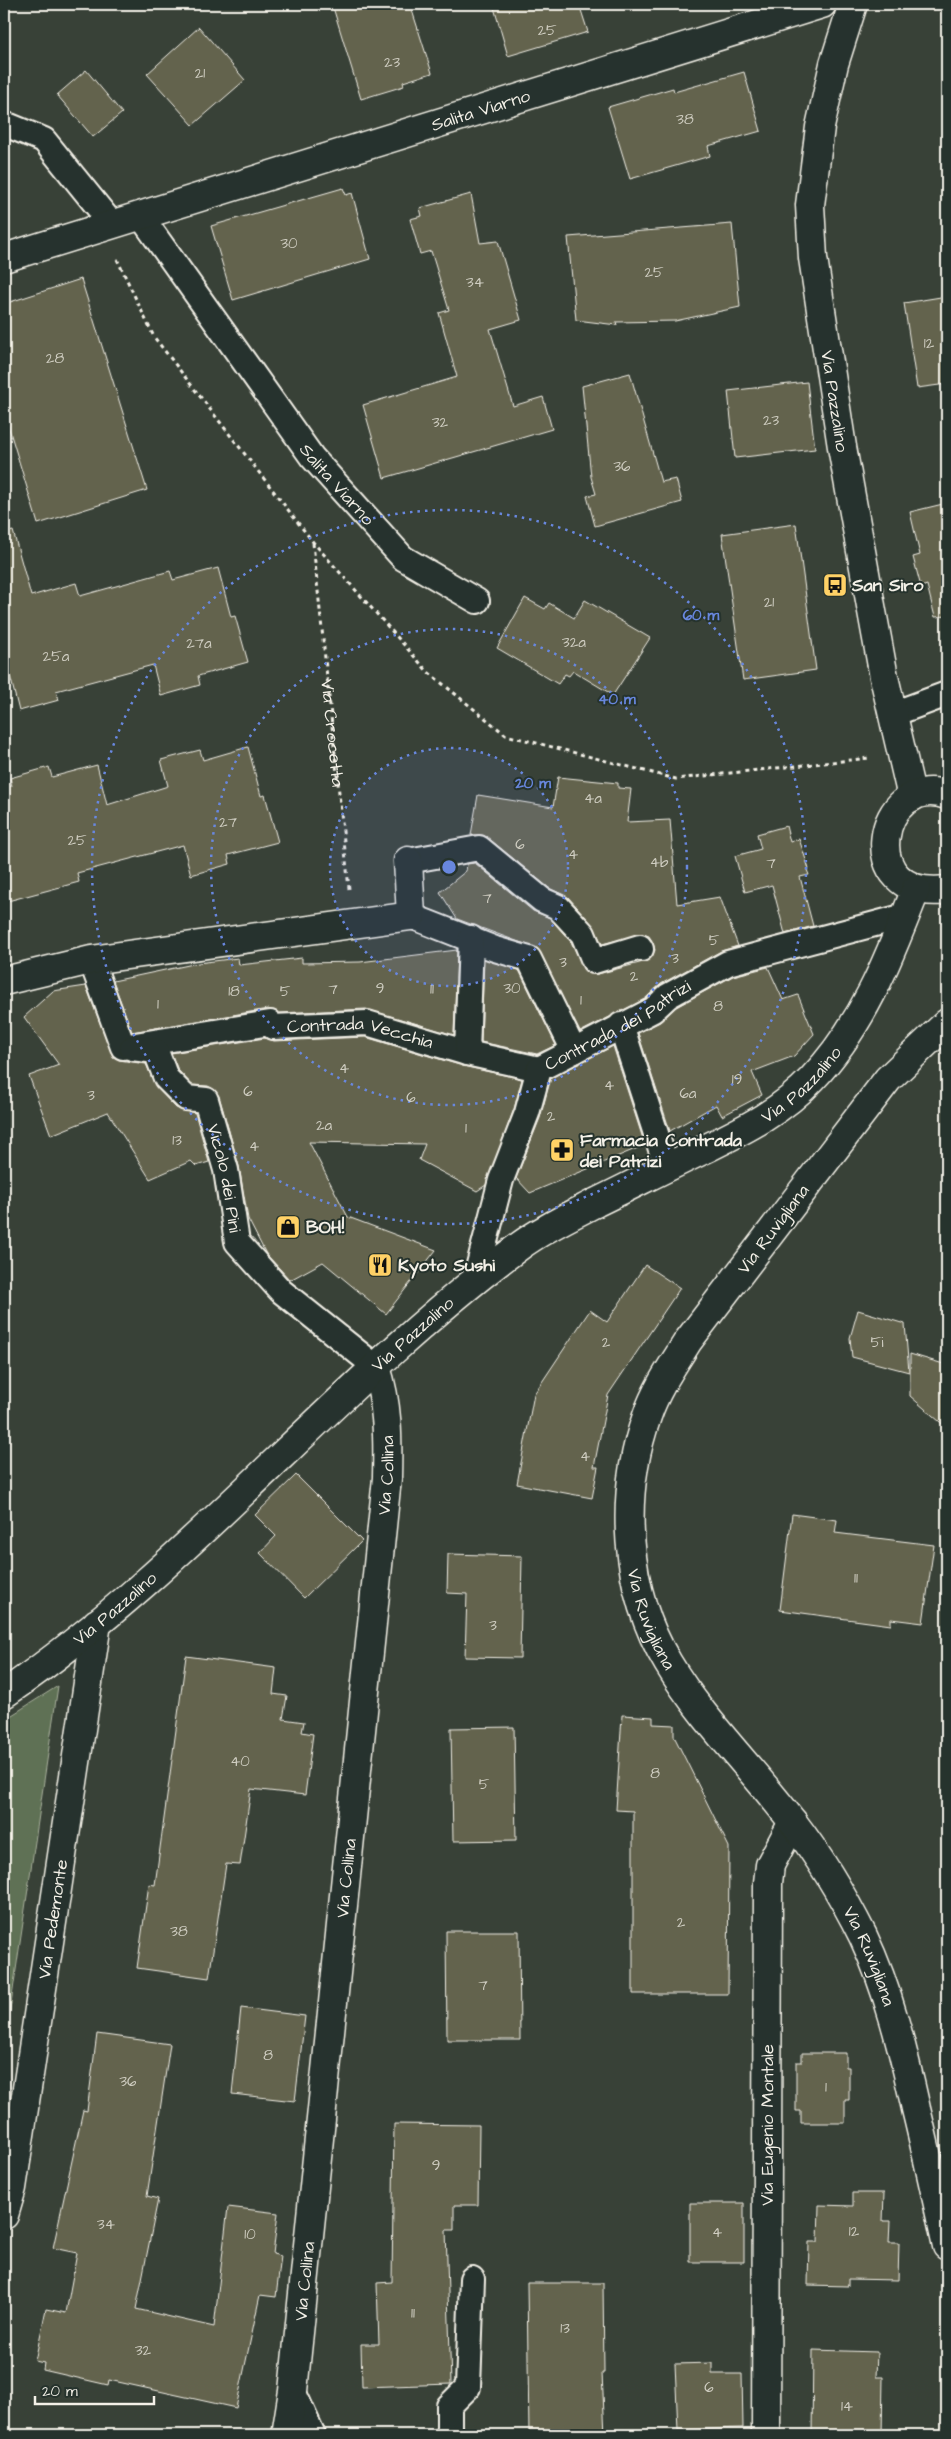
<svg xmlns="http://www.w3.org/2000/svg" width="951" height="2439" viewBox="0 0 951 2439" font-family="'Architects Daughter',sans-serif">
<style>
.green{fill:#5f7154;stroke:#aab19e}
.building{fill:#63634e;stroke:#f4f1e8}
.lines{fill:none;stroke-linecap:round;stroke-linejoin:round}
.service-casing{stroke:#f4f1e8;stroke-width:28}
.minor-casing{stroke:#f4f1e8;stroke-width:31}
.tertiary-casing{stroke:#f4f1e8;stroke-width:31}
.secondary-casing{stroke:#f4f1e8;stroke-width:31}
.path{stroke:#f4f1e8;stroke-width:3;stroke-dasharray:4 4;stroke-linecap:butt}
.service{stroke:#26332d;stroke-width:24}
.minor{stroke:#26332d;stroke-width:28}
.tertiary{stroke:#26332d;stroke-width:28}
.secondary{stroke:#26332d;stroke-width:28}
.ring{fill:none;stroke:#6887de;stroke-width:2.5;stroke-dasharray:2.5 5}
.labels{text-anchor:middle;stroke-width:4;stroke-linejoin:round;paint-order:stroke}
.number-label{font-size:15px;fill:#d0cec2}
.street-label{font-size:18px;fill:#f4f1e8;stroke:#26332d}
.poi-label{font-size:18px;font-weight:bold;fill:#f4f1e8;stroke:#26332d;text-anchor:start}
.centre{fill:#6887de;stroke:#26332d;stroke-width:2.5}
.ring-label{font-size:15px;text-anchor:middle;font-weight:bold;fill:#6887de;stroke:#26332d;stroke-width:4;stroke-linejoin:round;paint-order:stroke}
</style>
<rect width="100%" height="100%" fill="#384137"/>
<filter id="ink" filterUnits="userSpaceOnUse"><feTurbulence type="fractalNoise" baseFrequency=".02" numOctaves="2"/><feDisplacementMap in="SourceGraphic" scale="10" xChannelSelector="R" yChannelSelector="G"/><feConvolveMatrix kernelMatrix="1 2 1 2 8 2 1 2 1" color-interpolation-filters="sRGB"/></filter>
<g filter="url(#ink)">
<!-- green -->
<path class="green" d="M58 1686 4 2051V1720Z"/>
<!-- building -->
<path class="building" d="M332 4H410L432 73 403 82 404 86 361 99Z
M493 4H579L588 32 508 56Z
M199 27 245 80 193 125 147 74Z
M86 70 122 113 93 137 57 95Z
M744 72 761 131 708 146 710 156 630 179 608 107 673 88 674 92Z
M343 188 346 195 352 193 370 259 233 300 211 226Z
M471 194 480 243 498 241 521 320 490 329 513 406 543 397 552 429 384 478 363 405 457 377 439 313 449 310 431 251 420 254 410 219 422 216 420 208Z
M732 224 740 307 675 321 616 322 617 325 576 320 568 237Z
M81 279 147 490 38 524 4 412V304Z
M947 296V384L917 388 904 303Z
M630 373 661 482 676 479 682 502 595 526 587 496 596 494 591 477 582 386Z
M807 382 815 449 735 458 728 391Z
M947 503V616L935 617 927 585 921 587 913 557 920 555 910 512Z
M796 524 816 670 743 680 722 534Z
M13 531 31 596 76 583 80 596 170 571 173 580 218 568 231 617 235 616 248 662 198 676 200 685 161 696 153 665 56 691 59 700 19 711 4 652V533Z
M525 598 545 609 549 603 574 618 585 600 650 638 613 695 573 671 569 676 565 674 558 684 497 648Z
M248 747 261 796 265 795 278 842 228 855 230 864 191 875 183 845 77 873 79 882 4 902V787L12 786 10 778 49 767 52 777 97 765 107 805 168 786 161 760 200 750 203 760Z
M558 777 618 783V788L631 789 627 822 670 820 677 904 720 897 738 946 721 951 661 984 645 999 580 1032 538 949 457 919 440 892 466 871 467 864 475 863 533 911 550 918 571 942 586 972 598 974 647 961 652 957 655 950 653 943 649 936 643 934 602 944 593 925 568 897 549 888 487 837 482 835H471L478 795 553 807Z
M786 826 790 842 799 839 809 869 807 870 809 875 800 877 813 926 785 934 772 885 745 892 735 856 761 849 757 834Z
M457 950 454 1035 366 1009 279 1013 268 1009 132 1032 113 981 198 963 238 958 239 965 302 958V963L360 962Z
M484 959 519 970 556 1045 537 1054 481 1042Z
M768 967 783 1000 798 995 814 1034 794 1056 752 1072 762 1095 722 1116 716 1105 670 1131 638 1033 660 1022 676 1007 733 976Z
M86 986 113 1057 119 1060 146 1064 156 1087 176 1108 195 1113 209 1162 196 1166 191 1161 150 1179 108 1112 51 1135 29 1076 59 1065 24 1017 53 991Z
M365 1037 463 1066 522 1079 514 1109 486 1185 477 1191 419 1160 425 1144 309 1142 348 1217 436 1250 386 1314 323 1262 290 1280 266 1254 248 1219 239 1166 219 1096 215 1090 208 1086 192 1085 178 1070 171 1053 265 1038 274 1041Z
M613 1046 645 1145 530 1193 516 1178 540 1118 551 1078Z
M645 1265 680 1288 608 1395 594 1467H598L592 1498 517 1484 534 1394 590 1310 607 1322Z
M858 1310 905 1324 909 1372 852 1357 850 1338Z
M910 1354 947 1365V1428L910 1396Z
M296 1475 362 1541 304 1598 260 1553 276 1536 255 1515Z
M792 1514 837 1520 835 1533 934 1545 923 1623 891 1619V1625L780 1610Z
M448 1554 522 1556 520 1658 465 1657 467 1594 447 1593Z
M186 1656 276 1668 273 1694 287 1696 283 1719 304 1722 302 1732 313 1734 305 1795 251 1789 240 1865 226 1864 209 1978 137 1968 149 1884 155 1885Z
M622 1715 653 1717V1724L674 1725V1736L729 1847 728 1994H633V1811L616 1810Z
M514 1727 516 1840 453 1841 451 1728Z
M446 1931H519L520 2040H447Z
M241 2008 305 2016 295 2101 232 2094Z
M97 2034 170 2044 147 2196 158 2199 136 2309 214 2327 228 2207 278 2213 273 2254 281 2256 276 2297 260 2295 236 2408 109 2380 108 2385 43 2370 44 2363 35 2361 46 2309 66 2313 77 2253 53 2248 83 2110 87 2111Z
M802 2053H846V2067H849V2100H845V2123H801V2111H796V2062H802Z
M394 2124 479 2125 478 2205H454V2230H446L451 2384 362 2387 361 2344H379L377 2283 392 2282Z
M853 2193H884L883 2221H890L889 2243H899L898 2280 848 2279V2286L808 2285 809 2242H818L819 2205 853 2206Z
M690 2203H744V2262H690Z
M527 2283H603L604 2373H602L605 2435H529Z
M813 2350 877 2352 876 2377H883L882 2435H812Z
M712 2363V2374H742L743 2428 678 2430 675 2364Z"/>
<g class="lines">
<defs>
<g id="service">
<path d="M10 126 44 140 111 223"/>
<path id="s2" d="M140 215 312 457 403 558 477 601"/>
<path d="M893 714 947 694"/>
<path d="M408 861 479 848 542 900 558 907 583 934 594 961 640 947 641 949"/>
<path d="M411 916 495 949 529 959 574 1051"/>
<path id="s3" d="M91 960 123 1047 270 1023 273 1027 367 1023 467 1053 539 1069"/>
<path d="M621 1025 667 1168"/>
<path id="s4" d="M132 1048 156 1051 166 1078 186 1098 206 1100 226 1170 237 1242 281 1291 376 1367"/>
<path d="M467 1053 471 938"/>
<path id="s5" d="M475 1280 501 1180 527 1113 539 1069 653 1010 668 996 728 963 905 916"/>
<path d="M293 2391 313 2435"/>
<path d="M449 2435V2406L468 2387 472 2279"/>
</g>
<g id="minor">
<path id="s6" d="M4 258 822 4"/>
<path d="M4 981 91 960 411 916 408 861"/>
<path id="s7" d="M4 2215 12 2188 97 1623"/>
<path id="s8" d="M286 2435 293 2391 387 1478C388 1439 388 1404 376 1367"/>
<path id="s9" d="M766 2435 768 1883 770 1865 793 1822"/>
</g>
<g id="tertiary">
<path id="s10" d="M853 4 834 64 820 127 810 205 813 258 842 447 884 677 912 797"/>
</g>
<g id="secondary">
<path d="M947 795C878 771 852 902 947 890"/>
<path id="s11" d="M947 1023 888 1079 688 1341C673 1365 656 1389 647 1416 619 1495 624 1590 668 1663 702 1720 752 1768 792 1821 819 1856 843 1896 863 1936 889 1991 903 2050 916 2109 927 2154 937 2200 947 2246"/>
<path id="s12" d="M4 1694C193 1565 337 1381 521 1245 544 1228 572 1215 597 1202 634 1184 671 1165 709 1147 746 1129 783 1110 812 1079 864 1024 889 958 916 889"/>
</g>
</defs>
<!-- service casing -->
<use href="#service" class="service-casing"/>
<!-- minor casing -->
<use href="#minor" class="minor-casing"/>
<!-- tertiary casing -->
<use href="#tertiary" class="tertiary-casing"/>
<!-- secondary casing -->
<use href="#secondary" class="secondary-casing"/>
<!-- path -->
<g class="path">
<path d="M117 259 154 337 313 542 428 672 506 735 676 779 869 758"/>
<path id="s1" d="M313 543 349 889"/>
</g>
<!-- service -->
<use href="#service" class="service"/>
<!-- minor -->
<use href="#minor" class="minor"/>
<!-- tertiary -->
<use href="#tertiary" class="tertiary"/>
<!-- secondary -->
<use href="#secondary" class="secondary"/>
</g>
</g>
<!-- distance rings -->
<circle cx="449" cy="867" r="119" fill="#6887de" fill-opacity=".12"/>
<g class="ring">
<circle cx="449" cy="867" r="119"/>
<circle cx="449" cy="867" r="238"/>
<circle cx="449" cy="867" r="357"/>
</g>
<!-- icons -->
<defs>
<symbol id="bus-square" viewBox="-11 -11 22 22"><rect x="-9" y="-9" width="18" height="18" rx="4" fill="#ffd166" stroke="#26332d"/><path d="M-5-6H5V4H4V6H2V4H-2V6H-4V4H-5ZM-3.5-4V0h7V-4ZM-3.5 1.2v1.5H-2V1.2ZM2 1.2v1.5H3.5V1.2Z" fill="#111"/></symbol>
<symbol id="pharmacy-square" viewBox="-11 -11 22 22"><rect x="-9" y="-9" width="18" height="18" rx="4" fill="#ffd166" stroke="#26332d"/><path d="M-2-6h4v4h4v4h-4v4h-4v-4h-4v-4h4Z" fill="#111"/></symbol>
<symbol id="shop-square" viewBox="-11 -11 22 22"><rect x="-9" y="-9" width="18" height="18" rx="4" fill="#ffd166" stroke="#26332d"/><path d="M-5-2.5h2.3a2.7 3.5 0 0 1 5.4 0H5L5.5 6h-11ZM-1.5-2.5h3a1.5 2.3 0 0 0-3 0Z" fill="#111"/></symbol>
<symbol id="restaurant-square" viewBox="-11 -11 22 22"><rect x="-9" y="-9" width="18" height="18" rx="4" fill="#ffd166" stroke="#26332d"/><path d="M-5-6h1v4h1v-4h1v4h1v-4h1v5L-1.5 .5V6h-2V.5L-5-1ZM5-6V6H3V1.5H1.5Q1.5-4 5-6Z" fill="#111"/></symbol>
</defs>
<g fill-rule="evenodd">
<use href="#bus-square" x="821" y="571" width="28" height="28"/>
<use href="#pharmacy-square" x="548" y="1136" width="28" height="28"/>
<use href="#shop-square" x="274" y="1213" width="28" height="28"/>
<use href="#restaurant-square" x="366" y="1251" width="28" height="28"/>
</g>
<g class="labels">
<!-- number labels -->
<g class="number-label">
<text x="547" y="35">25</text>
<text x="392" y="67">23</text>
<text x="200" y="78">21</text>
<text x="685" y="124">38</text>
<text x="289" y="248">30</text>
<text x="654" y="277">25</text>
<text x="475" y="287">34</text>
<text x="929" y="348">12</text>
<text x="55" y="363">28</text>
<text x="771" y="425">23</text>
<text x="440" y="427">32</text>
<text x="622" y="471">36</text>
<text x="769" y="607">21</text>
<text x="574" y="647">32a</text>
<text x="199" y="648">27a</text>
<text x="56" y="661">25a</text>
<text x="593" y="803">4a</text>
<text x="228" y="827">27</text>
<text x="77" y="845">25</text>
<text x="520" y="849">6</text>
<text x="573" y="859">4</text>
<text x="659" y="867">4b</text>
<text x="771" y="868">7</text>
<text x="487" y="903">7</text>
<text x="714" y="945">5</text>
<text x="675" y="963">3</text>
<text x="563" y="967">3</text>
<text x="634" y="981">2</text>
<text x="380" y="993">9</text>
<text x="512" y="993">30</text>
<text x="333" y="994">7</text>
<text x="432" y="994">11</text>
<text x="234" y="996">18</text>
<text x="285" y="996">5</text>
<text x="581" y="1005">1</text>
<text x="158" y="1009">1</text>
<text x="718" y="1011">8</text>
<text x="344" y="1073">4</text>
<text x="737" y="1084">19</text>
<text x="609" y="1090">4</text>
<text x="248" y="1096">6</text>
<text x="688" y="1098">6a</text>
<text x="91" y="1100">3</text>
<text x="411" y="1102">6</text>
<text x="551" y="1121">2</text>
<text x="324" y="1130">2a</text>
<text x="466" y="1133">1</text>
<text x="177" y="1145">13</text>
<text x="254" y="1151">4</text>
<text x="606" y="1347">2</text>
<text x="877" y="1347">5i</text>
<text x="585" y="1461">4</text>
<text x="856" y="1583">11</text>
<text x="493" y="1630">3</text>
<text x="240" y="1766">40</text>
<text x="655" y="1778">8</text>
<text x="484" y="1789">5</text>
<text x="681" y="1927">2</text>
<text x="179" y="1936">38</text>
<text x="483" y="1990">7</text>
<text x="268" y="2060">8</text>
<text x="128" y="2086">36</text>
<text x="826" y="2092">1</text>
<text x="436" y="2170">9</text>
<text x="106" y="2229">34</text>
<text x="854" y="2236">12</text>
<text x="717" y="2237">4</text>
<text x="250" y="2239">10</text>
<text x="413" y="2318">11</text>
<text x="565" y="2333">13</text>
<text x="143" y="2355">32</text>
<text x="709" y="2392">6</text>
<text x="847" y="2411">14</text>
</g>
<!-- street labels -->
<g class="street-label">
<text dy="6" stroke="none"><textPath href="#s6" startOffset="499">Salita Viarno</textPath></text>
<text dy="6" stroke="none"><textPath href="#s10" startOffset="404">Via Pazzalino</textPath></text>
<text dy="6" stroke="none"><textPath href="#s2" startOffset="334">Salita Viarno</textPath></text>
<text dy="6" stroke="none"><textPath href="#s1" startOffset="191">Via Crocetta</textPath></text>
<text dy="6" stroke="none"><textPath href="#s5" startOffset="311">Contrada dei Patrizi</textPath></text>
<text dy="6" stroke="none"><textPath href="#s3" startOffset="335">Contrada Vecchia</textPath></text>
<text dy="6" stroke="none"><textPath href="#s12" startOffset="1010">Via Pazzalino</textPath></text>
<text dy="6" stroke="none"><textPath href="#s4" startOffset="182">Vicolo dei Pini</textPath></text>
<text transform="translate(773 1229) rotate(-53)" y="6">Via Ruvigliana</text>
<text dy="6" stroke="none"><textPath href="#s12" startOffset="545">Via Pazzalino</textPath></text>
<text dy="6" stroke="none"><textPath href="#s8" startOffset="965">Via Collina</textPath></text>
<text dy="6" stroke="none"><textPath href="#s12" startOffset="140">Via Pazzalino</textPath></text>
<text dy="6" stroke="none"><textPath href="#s11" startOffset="705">Via Ruvigliana</textPath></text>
<text dy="6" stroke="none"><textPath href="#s8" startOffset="560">Via Collina</textPath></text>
<text dy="6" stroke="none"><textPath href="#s7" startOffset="300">Via Pedemonte</textPath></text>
<text dy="6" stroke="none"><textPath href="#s11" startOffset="1110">Via Ruvigliana</textPath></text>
<text dy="6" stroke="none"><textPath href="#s9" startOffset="310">Via Eugenio Montale</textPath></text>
<text dy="6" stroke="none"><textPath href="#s8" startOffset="155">Via Collina</textPath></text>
</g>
<!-- poi labels -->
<g class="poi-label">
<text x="852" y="591">San Siro</text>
<text x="580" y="1146">Farmacia Contrada<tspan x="580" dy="21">dei Patrizi</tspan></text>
<text x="306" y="1233">BOH!</text>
<text x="398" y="1271">Kyoto Sushi</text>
</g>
</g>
<circle cx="449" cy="867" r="8" class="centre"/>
<g class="ring-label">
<text x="701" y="620">60 m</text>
<text x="617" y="704">40 m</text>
<text x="533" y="788">20 m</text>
</g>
<!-- margin -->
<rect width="951" height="2439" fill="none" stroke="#26332d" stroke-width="20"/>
<rect x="10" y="10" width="931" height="2419" fill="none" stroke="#f4f1e8" stroke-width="2" filter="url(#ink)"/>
<!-- scale -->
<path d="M35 2396v8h119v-8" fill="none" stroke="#f4f1e8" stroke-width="2.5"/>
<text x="42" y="2396" font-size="15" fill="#f4f1e8" stroke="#26332d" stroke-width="4" paint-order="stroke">20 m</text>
</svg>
